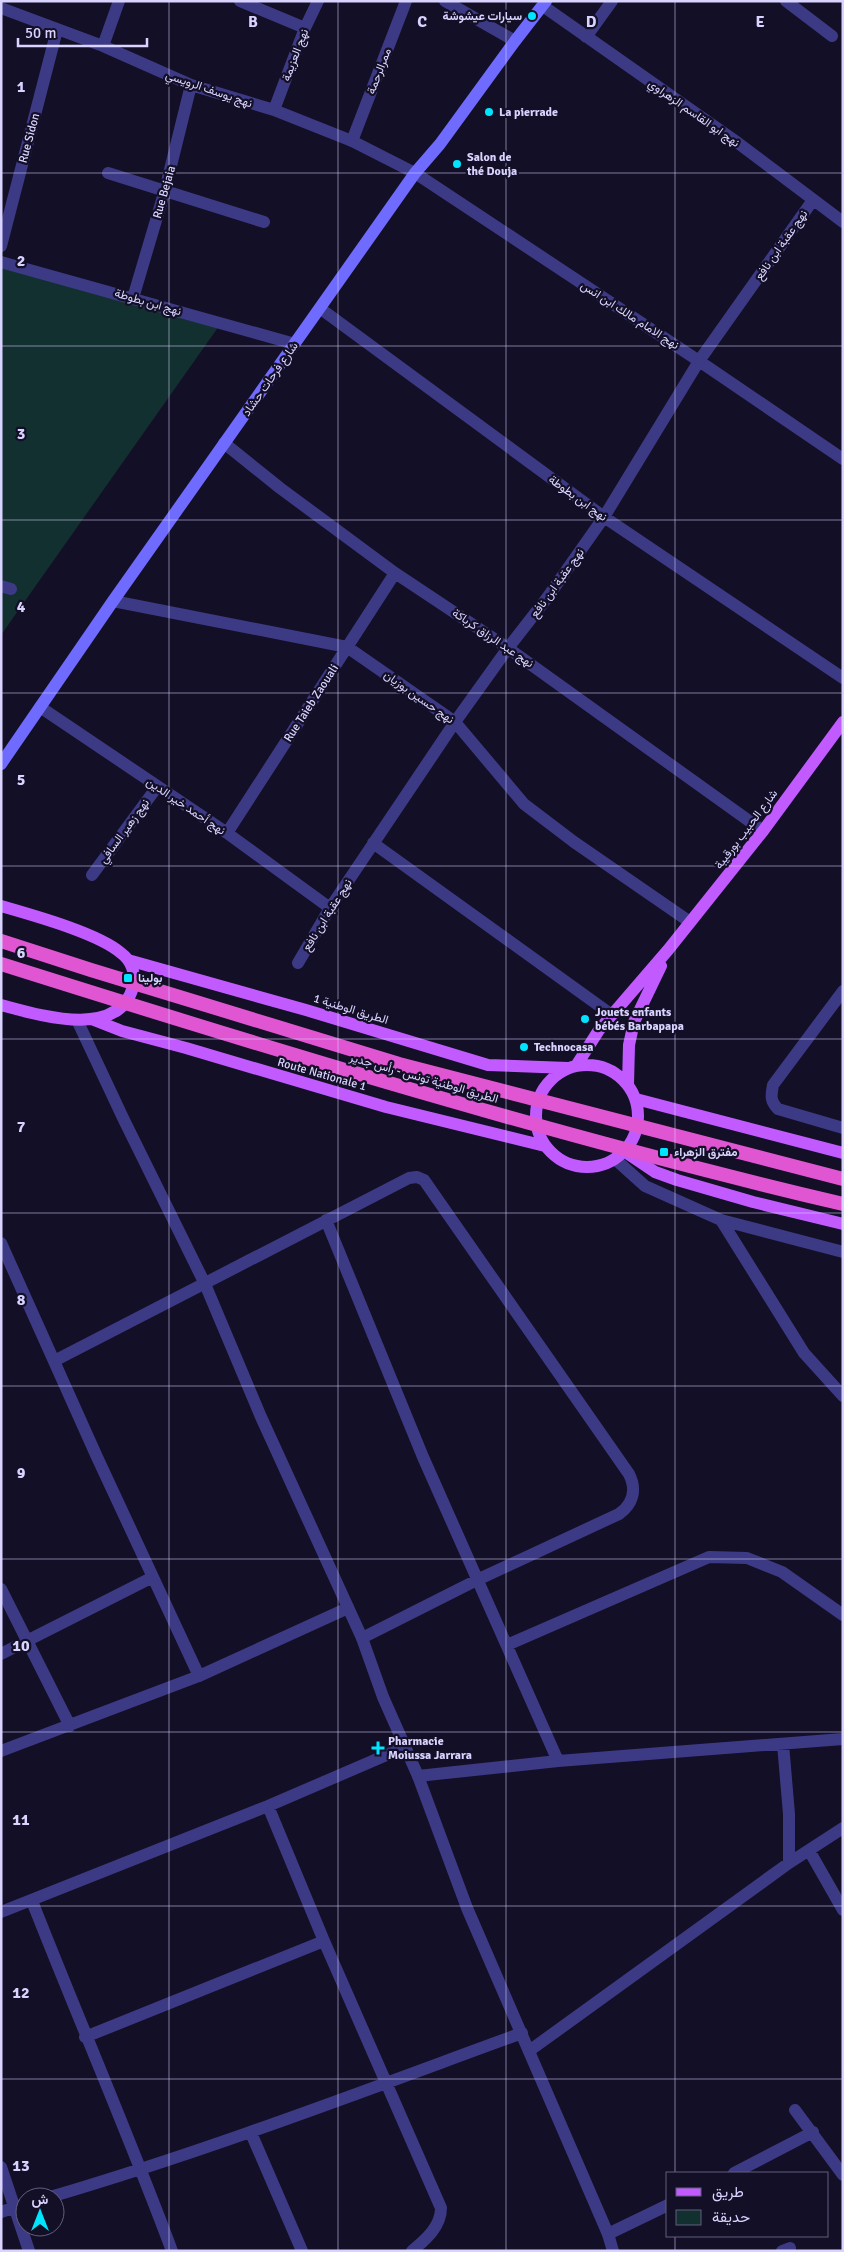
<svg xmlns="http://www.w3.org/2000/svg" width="844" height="2252" viewBox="0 0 844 2252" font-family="Signika,Vazirmatn,sans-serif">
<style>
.green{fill:#12302f}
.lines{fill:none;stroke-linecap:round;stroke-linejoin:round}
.pedestrian{stroke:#3d3a85;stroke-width:12}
.minor{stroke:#3d3a85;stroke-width:12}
.tertiary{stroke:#3d3a85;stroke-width:12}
.secondary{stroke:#6f6bff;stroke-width:12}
.primary{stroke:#c25bff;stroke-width:12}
.trunk-bridge{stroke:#e055d1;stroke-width:14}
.grid{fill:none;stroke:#d9d4ff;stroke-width:1;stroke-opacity:0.55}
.poi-dot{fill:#00e5ff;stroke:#130f26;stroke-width:2}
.labels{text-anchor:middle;stroke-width:4.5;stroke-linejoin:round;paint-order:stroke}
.poi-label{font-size:12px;font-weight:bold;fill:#d9d4ff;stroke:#130f26;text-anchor:start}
.street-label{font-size:12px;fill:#d9d4ff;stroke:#130f26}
.grid-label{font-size:16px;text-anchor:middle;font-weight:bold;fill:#d9d4ff;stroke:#130f26;stroke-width:4.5;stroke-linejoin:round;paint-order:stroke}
</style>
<rect width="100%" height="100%" fill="#130f26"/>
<!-- green -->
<path class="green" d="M1 267 219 326 1 635Z"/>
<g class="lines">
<!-- pedestrian -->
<path class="pedestrian" d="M352 141 406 1"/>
<!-- minor -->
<path class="minor" d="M240 1 305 28
M445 1 515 41
M786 1 832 36
M543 6 738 143 843 222
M1 8 103 46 191 85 274 110 352 141 415 173 699 361 843 459
M586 37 612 1
M103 46 119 1
M274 110 305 28 318 1
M108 173 264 222
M1 246 57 30
M1 262 295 344
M133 298 165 190 191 85
M321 309 604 517 843 678
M224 443 280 488 395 573 508 648 763 831
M1 586 11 589
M113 601 347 647 455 722 524 804 574 842 690 922
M40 707 227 833 330 908
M227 833 395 573
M373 843 612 1015
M92 875 157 787
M298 963 330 908 455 722 508 648 547 598 604 517 699 361 813 200
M843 991 773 1085C771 1096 770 1101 778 1109L843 1128
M615 1159 645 1186 721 1220 843 1252
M326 1220 423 1457 558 1761
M721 1220 804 1353 843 1396
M1 1243 97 1457 199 1676
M54 1361 409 1178 417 1177 424 1180 629 1474C637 1490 633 1504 619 1514L479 1579 362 1638
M1 1589 70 1726
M507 1645 709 1557 747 1558 782 1572 843 1615
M1 1654 153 1577
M783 1744 789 1814V1863
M1 1751 199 1676 348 1608
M418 1776 558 1761 843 1739
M268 1806 324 1941 441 2208C441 2227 425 2240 412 2251
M810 1852 843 1910
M32 1901C78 2018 128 2133 172 2251
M1 1912 268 1806 405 1747
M85 2037 324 1941
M529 2051 789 1863 843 1828
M795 2110 843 2175
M251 2133 302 2251
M1 2167 29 2251
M734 2173 813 2132
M50 2197C210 2150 366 2090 522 2033
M1 2212 25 2204
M608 2234 668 2205
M782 2251 790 2248"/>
<!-- tertiary -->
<path class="tertiary" d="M77 1020 124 1120 205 1284 261 1417 362 1638 383 1697 418 1776 467 1908 608 2234 613 2251"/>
<!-- secondary -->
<path class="secondary" d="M1 764 113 601 415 173 440 144 515 41 546 1"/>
<!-- primary -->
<path class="primary" d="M1 906C32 915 98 933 121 953 132 961 136 974 133 987 118 1040 39 1015 1 1005
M128 960 306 1010 488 1065 568 1068
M94 1020 122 1031 186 1048 386 1107 545 1146
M536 1116a51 51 0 1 1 102 0a51 51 0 1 1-102 0Z
M576 1066 599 1030 668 950 763 831 843 722
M628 1085 629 1045 634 1022 661 966
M636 1099 843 1153
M624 1151 655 1172 677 1180 753 1202 843 1224"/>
<!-- trunk-bridge -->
<path class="trunk-bridge" d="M1 941 91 970 399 1064 843 1179
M1 964C280 1052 558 1137 843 1204"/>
</g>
<!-- grid -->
<path class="grid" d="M169 1V2251M338 1V2251M506 1V2251M675 1V2173M1 173H843M1 346H843M1 520H843M1 693H843M1 866H843M1 1039H843M1 1213H843M1 1386H843M1 1559H843M1 1732H843M1 1906H843M1 2079H843M675 2236V2251"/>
<!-- markers -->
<g class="poi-dot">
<circle cx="532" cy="16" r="5"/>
<circle cx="489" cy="112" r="5"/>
<circle cx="457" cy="164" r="5"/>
<rect x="123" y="973" width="10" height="10" rx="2.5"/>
<circle cx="585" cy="1019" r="5"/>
<circle cx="524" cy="1047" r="5"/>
<rect x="659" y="1147" width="10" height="10" rx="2.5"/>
<path d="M375.5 1740.5h5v5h5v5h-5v5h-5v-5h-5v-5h5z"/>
</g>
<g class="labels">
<!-- poi labels -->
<g class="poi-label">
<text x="522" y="20" text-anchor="end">سيارات عيشوشة</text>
<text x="499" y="116">La pierrade</text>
<text x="467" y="161">Salon de<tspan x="467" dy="14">thé Douja</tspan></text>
<text x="138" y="982">بولينا</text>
<text x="595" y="1016">Jouets enfants<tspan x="595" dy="14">bébés Barbapapa</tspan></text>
<text x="534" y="1051">Technocasa</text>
<text x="674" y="1156">مفترق الزهراء</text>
<text x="388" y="1745">Pharmacie<tspan x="388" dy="14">Moiussa Jarrara</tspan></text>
</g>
<!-- street labels -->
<g class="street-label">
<text transform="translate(295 55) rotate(-69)" y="4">نهج العزيمة</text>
<text transform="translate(379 71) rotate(-69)" y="4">ممرالرحمة</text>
<text transform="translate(209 89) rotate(19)" y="4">نهج يوسف الرويسي</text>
<text transform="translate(694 113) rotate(35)" y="4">نهج ابو القاسم الزهراوي</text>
<text transform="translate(29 138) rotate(-75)" y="4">Rue Sidon</text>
<text transform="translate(164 192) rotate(-74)" y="4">Rue Bejaia</text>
<text transform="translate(781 245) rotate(-55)" y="4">نهج عقبة ابن نافع</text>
<text transform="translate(148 302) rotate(16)" y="4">نهج ابن بطوطة</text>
<text transform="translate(630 315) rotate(33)" y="4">نهج الامام مالك ابن انس</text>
<text transform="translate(270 379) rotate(-55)" y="4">شارع فرحات حشاد</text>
<text transform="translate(578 498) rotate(36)" y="4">نهج ابن بطوطة</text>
<text transform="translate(557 583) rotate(-54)" y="4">نهج عقبة ابن نافع</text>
<text transform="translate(493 638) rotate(34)" y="4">نهج عبد الرزاق كرباكة</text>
<text transform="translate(419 697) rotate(35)" y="4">نهج حسين بوزيان</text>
<text transform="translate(311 703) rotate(-57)" y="4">Rue Taieb Zaouali</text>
<text transform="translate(186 806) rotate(34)" y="4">نهج أحمد خير الدين</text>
<text transform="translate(746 829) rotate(-53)" y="4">شارع الحبيب بورقيبة</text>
<text transform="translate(124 831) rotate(-54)" y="4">نهج زهير السافي</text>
<text transform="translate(327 915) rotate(-58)" y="4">نهج عقبة ابن نافع</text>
<text transform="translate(351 1009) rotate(17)" y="4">الطريق الوطنية 1</text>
<text transform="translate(322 1074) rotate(16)" y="4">Route Nationale 1</text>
<text transform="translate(424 1078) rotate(16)" y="4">الطريق الوطنية تونس - رأس جدير</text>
</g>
</g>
<g class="grid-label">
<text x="253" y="27">B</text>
<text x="422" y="27">C</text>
<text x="591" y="27">D</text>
<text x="760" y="27">E</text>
<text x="21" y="92">1</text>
<text x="21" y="266">2</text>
<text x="21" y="439">3</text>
<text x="21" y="612">4</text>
<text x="21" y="785">5</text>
<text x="21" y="958">6</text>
<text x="21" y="1132">7</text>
<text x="21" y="1305">8</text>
<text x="21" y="1478">9</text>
<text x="21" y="1651">10</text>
<text x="21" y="1825">11</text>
<text x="21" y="1998">12</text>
<text x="21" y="2171">13</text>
</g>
<!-- border -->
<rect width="844" height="2252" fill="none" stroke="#d9d4ff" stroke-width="5"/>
<!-- legend -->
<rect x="666" y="2172" width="162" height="65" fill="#130f26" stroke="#625e7d"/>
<rect x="676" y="2188" width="25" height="8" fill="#c25bff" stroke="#625e7d"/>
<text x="712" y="2197" font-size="15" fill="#d9d4ff">طريق</text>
<rect x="676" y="2210" width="25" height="15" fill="#12302f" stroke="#625e7d"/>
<text x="712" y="2222" font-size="15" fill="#d9d4ff">حديقة</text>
<!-- north arrow -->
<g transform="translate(40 2212)"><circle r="24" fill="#130f26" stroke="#625e7d"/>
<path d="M0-4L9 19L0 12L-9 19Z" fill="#00e5ff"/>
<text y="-8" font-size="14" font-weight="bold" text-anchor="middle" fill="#d9d4ff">ش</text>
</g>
<!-- scale -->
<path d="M18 38v8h129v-8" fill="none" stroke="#d9d4ff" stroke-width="2.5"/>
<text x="25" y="38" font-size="15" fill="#d9d4ff" stroke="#130f26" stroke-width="4" paint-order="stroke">50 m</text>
</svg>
